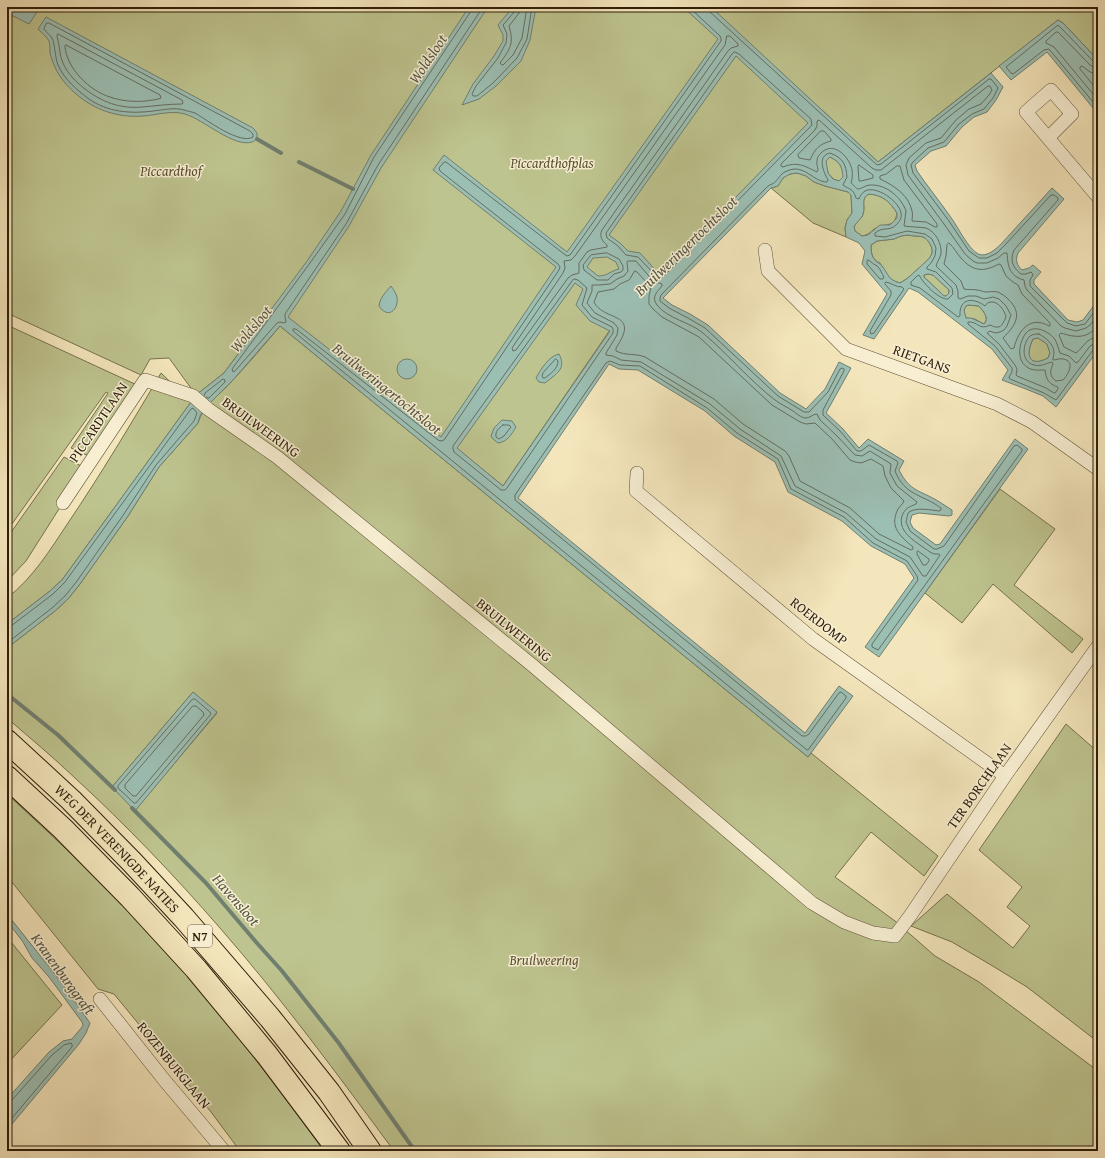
<svg xmlns="http://www.w3.org/2000/svg" width="1105" height="1158" viewBox="0 0 1105 1158" font-family="'Gentium Book Plus',serif">
<style>
.green{fill:#bec48f;stroke:#76714c;fill-rule:evenodd}
.water{fill:#9cbfb4;stroke:#707f70;fill-rule:evenodd}
.lines{fill:none;stroke-linecap:round;stroke-linejoin:round}
.shore{stroke:#656e5f;stroke-width:1}
.stream{stroke:#707f70;stroke-width:4}
.minor-casing{stroke:#605036;stroke-width:14}
.trunk-casing{stroke:#2e1e0a;stroke-width:24}
.minor{stroke:#f8efd3;stroke-width:13}
.trunk{stroke:#f4e6bc;stroke-width:22}
.labels{text-anchor:middle;stroke-width:3;stroke-linejoin:round;paint-order:stroke}
.shield{fill:#f8efd3;stroke:#6b5d46;stroke-width:1}
.shield-label{font-size:13px;font-weight:bold;fill:#2e1e0a}
.park-label{font-size:14px;font-style:italic;fill:#595032;stroke:#f8efd3}
.street-label{font-size:14px;fill:#2e1e0a;stroke:#f8efd3}
.water-label{font-size:15px;font-style:italic;fill:#545646;stroke:#f8efd3}
</style>
<rect width="100%" height="100%" fill="#f4e6bc"/>
<filter id="stains"><feTurbulence type="fractalNoise" baseFrequency=".005" numOctaves="4"/><feColorMatrix values="0 0 0 0 .2 0 0 0 0 .09 0 0 0 0 .02 0 0 0 .5 -.17"/></filter>
<radialGradient id="worn" r=".72"><stop offset=".6" stop-color="#630" stop-opacity="0"/><stop offset="1" stop-color="#630" stop-opacity=".3"/></radialGradient>
<!-- green -->
<path class="green" d="M7 7H1098V60L1063 23 1058 20 878 162 822 110 660 275 610 330 503 486 456 448 441 438 273 307 224 373 196 395 169 358 150 359 141 375 7 313Z
M830 157C840 162 842 166 844 177L839 181 833 179 828 173 825 161Z
M797 173 806 176 814 182 825 186 848 192 851 195 852 213 847 220 845 228 846 237 813 223 771 188 778 186C783 177 785 174 797 173Z
M869 194C883 195 890 202 897 213 895 228 885 223 876 228 870 231 871 234 862 236L855 231 854 227C856 222 859 220 862 217 867 208 859 198 869 194Z
M908 235C911 236 921 236 923 237 926 238 929 242 930 244 937 255 926 261 920 267 912 274 909 278 900 283 888 280 886 273 880 263 872 260 871 253 871 245L877 241 894 239 901 236Z
M928 274 933 275 949 290V293L946 296H944L924 277V275Z
M968 305 979 306C983 311 990 318 984 324L980 322 975 319 966 318C963 313 963 308 968 305Z
M7 325 137 385 91 457 71 448 108 393 106 392 7 531Z
M280 326 808 757 811 753 938 856 924 876 871 832 835 877 895 921 935 956 979 982 1098 1071V1151H394C338 1075 282 999 220 928 174 875 126 825 75 778 53 757 30 738 7 718V648L55 611 68 599 80 584 128 516 159 467 198 423C203 405 221 394 233 380 249 363 265 344 280 326ZM193 692 217 713 135 810 112 787Z
M1038 338 1047 344 1050 353 1048 358C1029 368 1025 355 1033 339Z
M161 373 191 402 62 580 50 591 7 624V598C33 578 50 550 68 523 101 474 131 424 161 373Z
M64 457 85 468 26 561 7 581V538Z
M1000 489 1055 529 1014 585 1083 639 1072 653 993 584 962 623 925 593Z
M1066 724 1098 752V1042L1027 987 991 965 952 942 911 926 947 894 1013 948 1030 926 1007 907 1022 887 979 850Z
M7 794C55 838 103 883 148 931 212 1000 268 1075 324 1151H240L211 1112 114 994 98 989 7 876Z
M7 937 62 1005 7 1064Z"/>
<!-- water -->
<path class="water" d="M7 7H28L37 12 29 24 7 13Z
M469 7H488L381 168 349 226 288 317 441 437 556 267 433 170 444 155 567 252 718 39 683 7H711L878 162 991 73 1003 87 996 100 987 112 974 117 962 127 946 146 931 151 915 165 917 171C928 187 941 203 952 219 959 229 968 248 978 254 987 258 997 248 1002 243L1052 188 1064 199 1018 253C1015 261 1017 265 1022 270L1029 268 1033 265 1041 272 1034 280V284L1068 320 1077 322 1083 320 1098 300V350L1056 407 1043 396 1026 389 1002 380 1008 370 992 349 918 292 909 288 874 339 863 335 887 294 862 264 865 251 859 243 846 237 845 228 847 220 852 213 851 195 848 192 825 186 814 182 806 176 797 173 790 174 783 178 778 186 771 188 663 298 672 305 690 314 708 325 780 393 806 409 825 389 839 362 851 368 826 413 843 429 859 448 868 439 904 461 899 470C910 492 920 490 938 501 943 504 947 507 952 510V515L949 516 919 513 912 515 910 522 913 528 936 545 940 544 1015 439 1028 449 879 657 865 647 914 578 905 564 871 546 842 521 788 492 775 462 734 436 705 411 638 370 619 369 609 364 518 498 805 733 839 686 853 696 808 757 280 326 233 380 209 404 196 395 224 373 307 261 341 211 371 155ZM736 56 808 123 660 275 640 253 628 251 620 243 609 235ZM830 157C840 162 842 166 843 177L839 181 833 179 828 173 826 161ZM869 194C883 195 890 202 897 213V218L890 225H880L868 235 862 236 855 231 854 227C856 222 862 219 863 214 866 206 860 198 869 194ZM908 235C911 236 921 236 923 237 926 238 929 242 930 244 937 255 926 261 920 267 912 274 909 278 900 283 888 280 889 275 882 266 880 263 877 263 875 260 871 256 871 250 871 245L877 241 894 239 901 236ZM607 257 616 262 619 269C610 271 608 276 598 276L587 267 593 258ZM928 274 933 275 949 290V293L946 296H944L924 277V275ZM575 283 583 289 576 305 590 321 610 331 503 486 457 448ZM968 305 979 306C983 311 990 318 984 324L971 318H966L964 310 966 306ZM1038 338 1047 344 1050 353 1048 358C1029 368 1025 355 1033 339Z
M513 7H536L530 40 521 61 496 86 479 99 462 105 473 84 494 56 503 41V35L498 25Z
M46 17 253 128 257 133V139C255 140 253 142 252 142 234 148 203 119 185 114 171 110 157 115 143 116 118 118 94 110 75 93 67 86 59 77 55 67 53 63 51 57 50 53 50 49 50 44 49 41 47 37 42 33 38 29Z
M1058 20 1063 23 1098 60V114L1047 52 1011 80 999 66Z
M391 286C393 289 396 293 397 297 399 311 387 319 379 306 380 297 386 292 391 286Z
M559 354C567 369 556 374 545 383L539 382 536 378C541 369 549 356 559 354Z
M397 369a10 10 0 1 1 20 0a10 10 0 1 1-20 0Z
M191 402 203 411 200 416 198 423 159 467 128 516 80 584 68 599 55 611 7 648V624L50 591 62 580Z
M502 420 512 421 516 427C512 434 507 442 498 443L493 439 491 436 494 428Z
M193 692 217 712 135 811 112 787Z
M7 914 62 983 90 1023 86 1033 79 1044 7 1130V1099L49 1052 63 1041 72 1039 82 1027 83 1025 82 1022 49 977 32 958 23 942 7 921Z"/>
<g class="lines">
<!-- shore -->
<path class="shore" d="M472 7 471 11 374 157 345 214 310 263 232 369 233 372 235 371 277 323 280 322 284 323 286 322 285 317V314L346 224 378 165 483 7
M515 7V11L503 25 507 34 506 43 498 58 476 86 472 94 473 96H477L493 83 517 58 527 39 532 7
M520 7 519 13 509 26C514 43 511 48 500 63L502 65H503L513 55 522 38 527 7
M689 7 720 36 721 38V41L570 255 567 256 564 254 446 162H444L439 168 440 171 558 264 560 267 559 270 444 440 441 441 438 440 296 329H293V331L807 750H808L846 698V696L841 692 839 693 809 734 806 736H802L515 500V495L606 363 610 361 620 365 640 366 707 408 737 433 778 459 791 489 844 517 873 543 907 561 917 576 918 580 872 644V647L878 650 1022 451V449L1017 445 1014 446 944 546 937 549H934L910 531 906 522C907 519 907 514 909 512 916 507 932 510 939 511L941 510V508C922 494 905 496 895 471L898 463 897 461 869 445 861 451H857L840 431 823 415V410L844 371V369L842 368 840 369 828 392 809 412H804L778 396 705 328 688 318 669 308 660 301V298L661 295 768 186C771 184 774 184 776 181 780 177 781 173 787 171 804 163 813 182 827 182L828 180C823 171 817 156 830 153 843 158 846 164 847 177L843 185C850 190 853 188 856 198L859 199C860 196 862 193 865 191 876 185 899 201 901 213 902 217 900 221 897 224 890 232 883 226 875 233V236L885 237 907 231 925 234 932 239 936 248 935 256 931 263 927 267V269L936 272 952 288 953 294 948 299C939 300 923 283 919 275L917 276 911 282V285L920 288 958 317 960 316C959 298 973 297 985 306 986 304 988 302 991 302 998 301 1005 311 1006 317 1002 326 1000 330 990 325 979 331 978 321 968 322V324L995 346 1012 368V372L1009 377 1010 379 1044 393 1056 400 1093 350 1098 348
M709 7 710 12 877 165 881 164 989 79H991L998 88 993 98 984 109 972 114 959 124 944 142 928 148 913 162 911 165 913 173 949 221 969 251 979 258H987L997 253 1005 245 1051 195H1054L1058 198V200L1014 250C1010 260 1012 267 1021 274H1026L1031 272 1032 273 1033 275 1030 280V286L1067 323 1076 326 1085 324 1098 307
M47 23H49L250 131 253 134V137C240 145 207 120 195 113 192 112 187 111 184 110 174 107 163 110 153 111 131 114 107 112 89 99 77 90 64 79 58 65 55 58 55 43 52 38 50 35 46 32 44 29Z
M58 34 182 100 183 103 182 104C168 104 155 106 142 107 120 109 102 102 85 89 76 82 67 73 63 63 59 55 60 45 57 36Z
M727 36H730L738 44V46L731 48 728 51 602 230C599 236 602 241 607 245V247L591 250 587 252 579 263V273L572 275 568 278 516 350 513 351 512 348 563 273 565 268 564 261 571 260 575 256 725 45Z
M66 45 160 95 161 98C157 100 151 100 146 101 134 102 121 101 110 97 90 91 67 69 65 47Z
M735 52 739 54 811 119 812 125 663 277 658 278 638 257 626 255 618 246 607 238 606 233 732 54Z
M1098 63 1094 62 1060 27 1058 25 1006 67 1011 73 1013 74 1044 50 1049 49 1098 108
M1098 68 1093 67 1090 65 1058 32H1056L1046 41V43L1054 47 1098 100
M1098 74 1090 72 1082 66 1080 67V69L1098 91
M821 131H824L831 139V141C819 144 815 149 810 160L799 158 798 155Z
M859 165 873 175V178L861 181H859L858 167Z
M897 166H900L904 180 937 224V227H935L926 222 912 221C912 218 913 214 912 211 909 195 893 185 880 179V176L886 174Z
M949 243C954 247 957 254 961 258 973 272 984 272 999 264L1001 265 1006 276 1013 282 1018 285 1022 294 1050 323V326H1049C1030 315 1018 331 1014 348L1011 349 1003 338C1015 326 1024 314 1008 299 1005 296 1002 294 998 292 993 291 990 292 986 292 983 292 980 290 977 290 973 289 968 290 964 289L961 281 944 264 946 256 947 245Z
M607 253 619 259 623 266V270L621 272 614 274 608 280H597L584 270 583 265 591 255Z
M868 260 870 261C873 264 874 264 877 266 880 268 882 274 884 277L883 279H880L867 264V262Z
M628 261H636L653 281 662 284V286C657 292 651 297 657 305 668 319 690 322 703 333 728 354 749 380 775 400 780 404 787 407 793 411 796 413 801 418 806 418 810 418 813 414 817 414L820 420 836 435 855 455 862 456 870 451 891 464 890 473 897 486 917 502 916 504C909 507 905 508 902 516 897 533 918 543 930 552L934 554H939L940 555 926 576H923L910 557 876 539 846 513 795 486 781 456 740 429 710 404 641 362 621 360 613 356 606 355V353L617 335 618 328 614 323 595 313 587 303 592 291V285H599L610 284 617 279 624 276 628 271 627 263Z
M635 271 637 272 651 287 649 296V304L653 309 662 317 699 337 772 405 800 422 806 424 815 423 832 439 850 460 855 462 861 463 871 459 883 466 885 476 891 488 904 501C903 504 900 506 898 509 889 527 900 536 913 547V549L911 550 879 534 850 508 800 481 789 456 785 451 743 424 714 399 645 357C635 353 626 356 616 351V348C641 311 604 322 594 302L598 292 614 289 620 284 629 280Z
M574 279 578 280 587 288 582 305 592 317 612 327 613 329V333L507 488 505 490H501L454 452 453 449V446L572 281Z
M886 282C892 283 895 287 902 287L904 289 874 333 871 334 870 331 891 295V291L885 284Z
M1098 315 1090 325 1086 328 1076 331 1065 328 1061 326 1027 290 1025 286 1024 280C1009 276 1008 266 1007 253H1004L998 258 987 263H977L973 261 965 254 944 224 908 175 906 165 909 158 926 143 941 138 956 120 969 109 981 104 989 95 992 90 990 86H988L881 170H876L872 168 819 120 817 121V126L815 130 781 164V166L783 167C797 161 805 166 817 172L818 170C818 167 816 164 817 161 817 157 819 155 821 153 832 142 845 153 850 164 853 170 853 177 851 183 853 184 856 189 858 189 861 189 866 185 870 185 886 184 901 197 906 211L904 226C910 227 920 227 926 228 936 232 942 244 941 254 940 258 937 262 936 266L956 285 958 291V298L960 299 968 296H976L984 299 993 297 999 299 1006 306 1011 315 1007 326 1004 330 1000 332 995 333 990 331 987 333 999 344 1015 365 1017 369 1016 375 1017 376 1046 388 1054 393H1055L1058 389V387C1048 384 1046 378 1045 370 1038 370 1032 371 1027 367 1016 360 1019 342 1026 333 1034 324 1047 331 1054 338 1057 342 1058 348 1060 353L1069 356 1076 363 1078 362 1090 346 1094 344 1098 343
M1098 325C1088 339 1076 338 1061 333L1059 335 1064 347 1076 353C1084 347 1086 338 1098 337
M1039 334C1046 338 1054 344 1054 353 1054 355 1053 357 1053 360 1056 360 1060 358 1063 359 1076 361 1068 375 1063 380L1056 381C1049 376 1050 371 1053 364L1052 362C1046 363 1041 367 1034 365 1021 362 1022 344 1030 336 1033 334 1036 334 1039 334Z
M556 359 558 361C558 369 550 374 545 378H543L542 376 543 373Z
M204 396 205 393 223 379 225 380V382L209 398H208L206 397
M503 425H509L511 427 504 436 499 439 496 437C495 431 499 428 503 425Z
M918 551 929 559V561L926 565H923L917 554V552Z
M7 627 11 626 53 594 65 582 191 409 193 408 197 413 194 421 156 465 124 514 77 581 65 596 52 608 7 643
M193 699H195L210 712 211 714 136 803H134L118 788V786Z
M193 706H196L203 712 204 715 136 796H133L125 788V785Z
M7 1101 12 1100 52 1055 64 1045 71 1043 72 1044V1047L7 1124"/>
<!-- stream -->
<path class="stream" d="M257 139 281 153
M299 162 353 189
M7 694 58 735 115 790
M132 808 206 883 256 942 282 971 338 1042 415 1151"/>
<defs>
<path id="minor" d="M1048 138 1072 114 1051 90 1026 112 1098 197
M765 250 768 271 846 349 997 404 1032 422 1098 469
M637 473 636 491 813 639 1005 776
M63 503 145 380 193 396 208 409 277 457 532 665 812 903 844 922 873 933 895 936 910 916 1005 776 1098 646
M100 999 165 1081 224 1151"/>
<g id="trunk">
<path id="s1" d="M7 741 71 800 132 862 184 918 270 1018 329 1092 370 1151"/>
<path d="M7 777 63 829 130 897 196 969 267 1055 339 1151"/>
</g>
</defs>
<!-- minor casing -->
<use href="#minor" class="minor-casing"/>
<!-- trunk casing -->
<use href="#trunk" class="trunk-casing"/>
<!-- minor -->
<use href="#minor" class="minor"/>
<!-- trunk -->
<use href="#trunk" class="trunk"/>
</g>
<g class="labels">
<!-- shield labels -->
<rect class="shield" x="188" y="925" width="24" height="22" rx="3"/>
<g class="shield-label">
<text x="200" y="941">N7</text>
</g>
<!-- park labels -->
<g class="park-label">
<text x="552" y="168">Piccardthofplas</text>
<text x="171" y="176">Piccardthof</text>
<text x="544" y="965">Bruilweering</text>
</g>
<!-- street labels -->
<g class="street-label">
<text transform="translate(922 359) rotate(20)" y="5">RIETGANS</text>
<text transform="translate(98 422) rotate(-56)" y="5">PICCARDTLAAN</text>
<text transform="translate(261 427) rotate(36)" y="5">BRUILWEERING</text>
<text transform="translate(819 621) rotate(38)" y="5">ROERDOMP</text>
<text transform="translate(514 630) rotate(39)" y="5">BRUILWEERING</text>
<text transform="translate(979 786) rotate(-55)" y="5">TER BORCHLAAN</text>
<text dy="5" stroke="none"><textPath href="#s1" startOffset="154">WEG DER VERENIGDE NATIES</textPath></text>
<text transform="translate(174 1065) rotate(51)" y="5">ROZENBURGLAAN</text>
</g>
<!-- water labels -->
<g class="water-label">
<text transform="translate(428 59) rotate(-56)" y="5">Woldsloot</text>
<text transform="translate(686 246) rotate(-44)" y="5">Bruilweringertochtsloot</text>
<text transform="translate(251 329) rotate(-50)" y="5">Woldsloot</text>
<text transform="translate(387 389) rotate(39)" y="5">Bruilweringertochtsloot</text>
<text transform="translate(236 900) rotate(49)" y="5">Havensloot</text>
<text transform="translate(63 974) rotate(54)" y="5">Kranenburggraft</text>
</g>
</g>
<!-- margin -->
<rect width="1105" height="1158" fill="none" stroke="#f4e6bc" stroke-width="24"/>
<rect x="8" y="8" width="1089" height="1142" fill="none" stroke="#2e1e0a" stroke-width="2"/>
<rect x="12" y="12" width="1081" height="1134" fill="none" stroke="#2e1e0a"/>
<rect width="100%" height="100%" filter="url(#stains)"/>
<rect width="100%" height="100%" fill="url(#worn)"/>
</svg>
